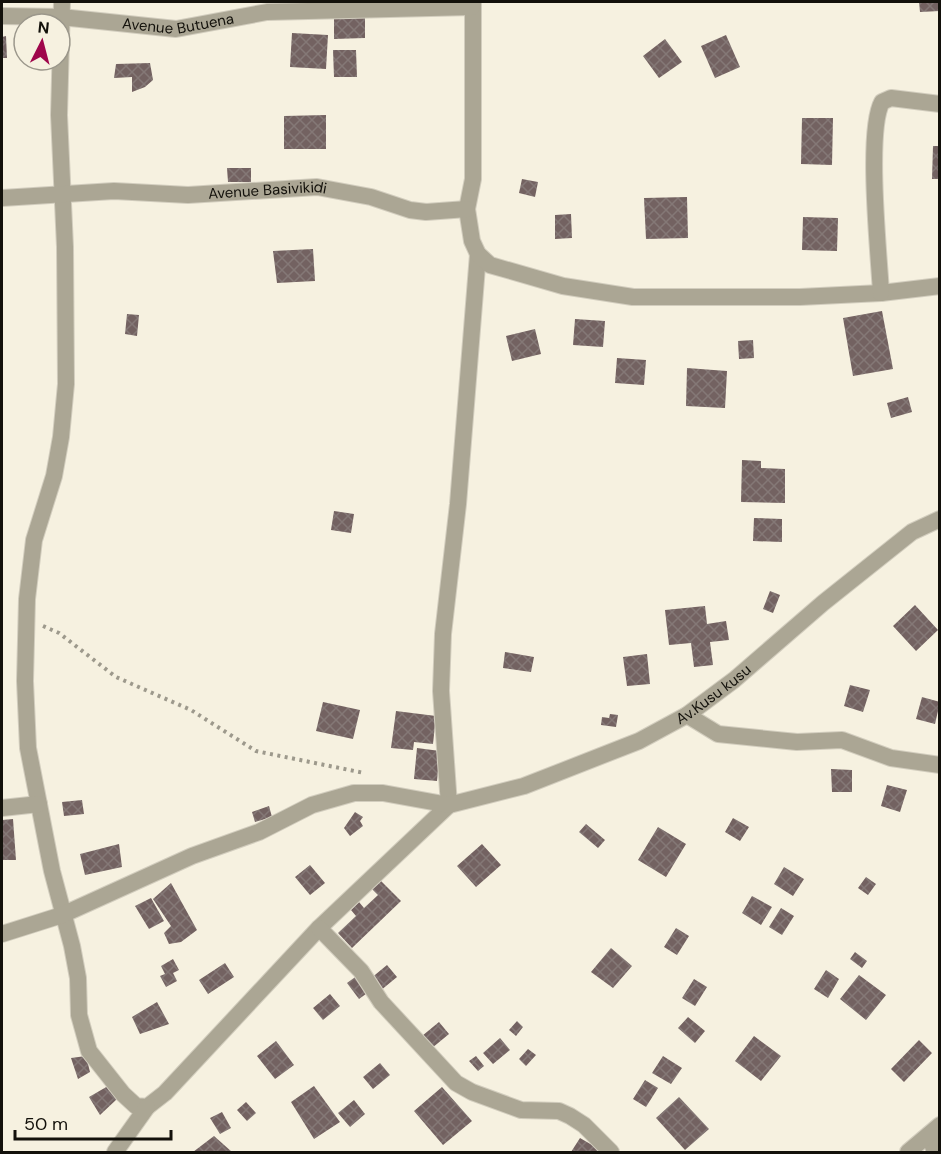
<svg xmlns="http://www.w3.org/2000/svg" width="941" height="1154" viewBox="0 0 941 1154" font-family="'DM Sans',sans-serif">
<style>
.building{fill:url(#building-cross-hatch)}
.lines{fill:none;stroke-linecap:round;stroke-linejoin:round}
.minor-casing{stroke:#d2cdbe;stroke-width:18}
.path{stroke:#9d998c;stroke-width:4;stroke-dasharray:3 4.5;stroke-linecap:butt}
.minor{stroke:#aba694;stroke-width:16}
.labels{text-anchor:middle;stroke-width:4.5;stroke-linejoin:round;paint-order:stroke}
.street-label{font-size:15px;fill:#13110b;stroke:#f6f1e0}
</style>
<defs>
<pattern id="building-cross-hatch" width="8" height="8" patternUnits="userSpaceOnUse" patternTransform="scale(1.5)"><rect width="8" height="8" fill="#736261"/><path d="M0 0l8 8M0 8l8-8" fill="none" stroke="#847876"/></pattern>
</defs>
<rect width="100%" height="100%" fill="#f6f1e0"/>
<!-- building -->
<path class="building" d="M919 2H940V11L920 12Z
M334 18H365V38L334 39Z
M292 33 328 35 326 69 290 67Z
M726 35 740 67 715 78 701 46Z
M6 36 7 58H2V37Z
M665 39 682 62 659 78 643 56Z
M333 50H356L357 77H334Z
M150 63 153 80 145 87 132 92V77L114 78 116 64Z
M326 115V149H284V116Z
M802 118H833L832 165 801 164Z
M933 146H940V179H932Z
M227 168H251V182H228Z
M522 179 538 182 535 197 519 193Z
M687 197 688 238 646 239 644 198Z
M571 214 572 238 555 239V215Z
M803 217 838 218 837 251 802 250Z
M313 249 315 281 277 283 273 251Z
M882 311 893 369 853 376 843 318Z
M127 314 139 315 137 336 125 334Z
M575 319 605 321 603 347 573 345Z
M535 329 541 354 512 361 506 336Z
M753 340 754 358 739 359 738 341Z
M617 358 646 360 644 385 615 383Z
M687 368 727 371 725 408 686 406Z
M908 397 912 412 891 418 887 403Z
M742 460 761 461V468L785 469V503L741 502Z
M334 511 354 514 351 533 331 530Z
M754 518 782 519V542L753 541Z
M770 591 780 595 773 613 763 609Z
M915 605 938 630 916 651 893 626Z
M705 606 707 624 726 621 729 640 710 642 713 665 694 667 691 643 669 645 665 610Z
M505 652 534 657 531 672 503 668Z
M647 654 650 684 627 686 623 657Z
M850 685 870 690 863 712 844 706Z
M922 697 940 702 935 724 916 719Z
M323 702 360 710 353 739 316 731Z
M396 711 436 716 433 744 414 742 413 750 391 748Z
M610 714 618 715 616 727 601 725 602 717 609 718Z
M417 748 440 751 437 781 414 779Z
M831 769 852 770V792H832Z
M887 785 907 790 900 812 881 806Z
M82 800 84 814 64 816 62 802Z
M269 806 272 817 255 822 252 812Z
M355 812 363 817 360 821 363 826 350 836 344 828Z
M733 818 749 827 740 841 725 832Z
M13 819 16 860H2V820Z
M586 824 605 840 598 848 579 832Z
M658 827 686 844 666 877 638 860Z
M119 844 122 867 85 875 80 854Z
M482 844 501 865 476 887 457 866Z
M310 865 325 883 310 895 295 877Z
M784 867 804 879 793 896 774 884Z
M866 877 876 884 868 895 858 888Z
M381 881 401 901 352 948 338 933 356 916 351 910 359 902 364 908 378 895 372 889Z
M171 883 197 930 181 942 169 944 164 933 171 926 153 899Z
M752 896 772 907 761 925 742 913Z
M151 898 164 921 149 929 135 906Z
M781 908 794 916 782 935 769 927Z
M676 928 689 936 677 955 664 947Z
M611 948 632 966 613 988 591 972Z
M855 952 867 961 862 968 850 959Z
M173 959 179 970 173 973 177 981 166 987 160 976 165 974 161 966Z
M225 963 234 977 208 994 199 980Z
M387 965 397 977 380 991 370 979Z
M826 970 839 979 828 998 814 989Z
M358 975 370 991 359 999 347 983Z
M859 975 886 995 866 1020 840 999Z
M694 979 707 987 695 1006 682 998Z
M330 994 340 1006 323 1020 313 1008Z
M157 1002 169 1024 140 1034 132 1017Z
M688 1017 705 1031 695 1043 678 1028Z
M517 1021 523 1027 516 1036 509 1030Z
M439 1022 449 1034 432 1048 422 1036Z
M754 1036 781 1056 761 1081 735 1061Z
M500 1038 510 1050 493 1064 483 1053Z
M919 1040 932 1053 904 1082 891 1069Z
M276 1041 294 1065 275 1079 257 1056Z
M528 1049 536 1055 526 1066 519 1059Z
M86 1056 90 1072 78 1079 71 1058Z
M476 1056 484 1066 478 1071 469 1061Z
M663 1056 682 1068 671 1084 652 1073Z
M380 1063 390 1075 373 1089 363 1077Z
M645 1080 658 1088 646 1107 633 1099Z
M108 1086 117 1099 100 1115 89 1097Z
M314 1086 340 1122 314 1139 291 1102Z
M442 1087 472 1121 443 1145 414 1111Z
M679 1097 709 1129 685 1150 656 1118Z
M354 1100 365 1114 350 1127 338 1113Z
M246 1102 256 1113 247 1121 237 1110Z
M222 1112 231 1128 220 1134 210 1118Z
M214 1136 232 1152H193Z
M580 1138 599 1149 597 1152H571Z"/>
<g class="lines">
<defs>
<g id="minor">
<path d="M62 2 59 115 65 247 66 384 61 437 54 476 34 540 27 599 25 681 28 748 52 871 72 946 78 978 79 1015 89 1051 123 1094 136 1106 147 1107 165 1093 319 928 449 805 441 691 443 634 458 504 478 254"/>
<path d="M473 2V179L467 209 472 241 478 254 490 265 563 286 633 297H800L881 293 940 286"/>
<path id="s1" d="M2 16 61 17 176 29 267 12 472 7"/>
<path id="s2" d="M2 198 114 191 188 195 317 187 371 197 410 210 426 212 467 209"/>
<path d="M881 293C879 255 866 131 882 102L891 98 940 104"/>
<path d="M687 715 718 734 797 742 842 740 891 758 940 765"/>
<path d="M2 808 39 804"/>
<path d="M319 928 361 971 381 1002 456 1083 472 1092 521 1110 559 1111 570 1116 584 1125 611 1152"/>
<path id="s3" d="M2 934 62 915 192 856 259 832 312 805 354 793H383L449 805 524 786 639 741 687 715 734 680 823 603 912 532 940 519"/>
<path d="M929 1135 935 1152"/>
<path d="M115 1152 147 1107"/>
<path d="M908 1152 940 1125"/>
</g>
</defs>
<!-- minor casing -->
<use href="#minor" class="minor-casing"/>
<!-- path -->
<path class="path" d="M43 626 59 633 116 677 191 710 256 751 364 773"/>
<!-- minor -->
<use href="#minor" class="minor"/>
</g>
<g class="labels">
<!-- street labels -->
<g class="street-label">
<text dy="5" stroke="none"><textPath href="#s1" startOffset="177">Avenue Butuena</textPath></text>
<text dy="5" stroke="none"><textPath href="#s2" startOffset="266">Avenue Basivikidi</textPath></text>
<text dy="5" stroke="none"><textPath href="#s3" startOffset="765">Av.Kusu kusu</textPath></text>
</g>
</g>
<!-- border -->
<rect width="941" height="1154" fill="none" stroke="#13110b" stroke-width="6"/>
<!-- north arrow -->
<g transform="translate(42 42) rotate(6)"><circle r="28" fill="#f6f1e0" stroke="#9b978b" stroke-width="1.5"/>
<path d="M0-4.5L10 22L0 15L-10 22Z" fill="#9f064b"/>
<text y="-9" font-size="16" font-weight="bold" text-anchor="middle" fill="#13110b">N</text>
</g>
<!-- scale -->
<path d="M15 1130v9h156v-9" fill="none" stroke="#13110b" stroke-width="3"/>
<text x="24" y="1130" font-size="18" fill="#13110b" stroke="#f6f1e0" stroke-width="4.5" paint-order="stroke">50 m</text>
</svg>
